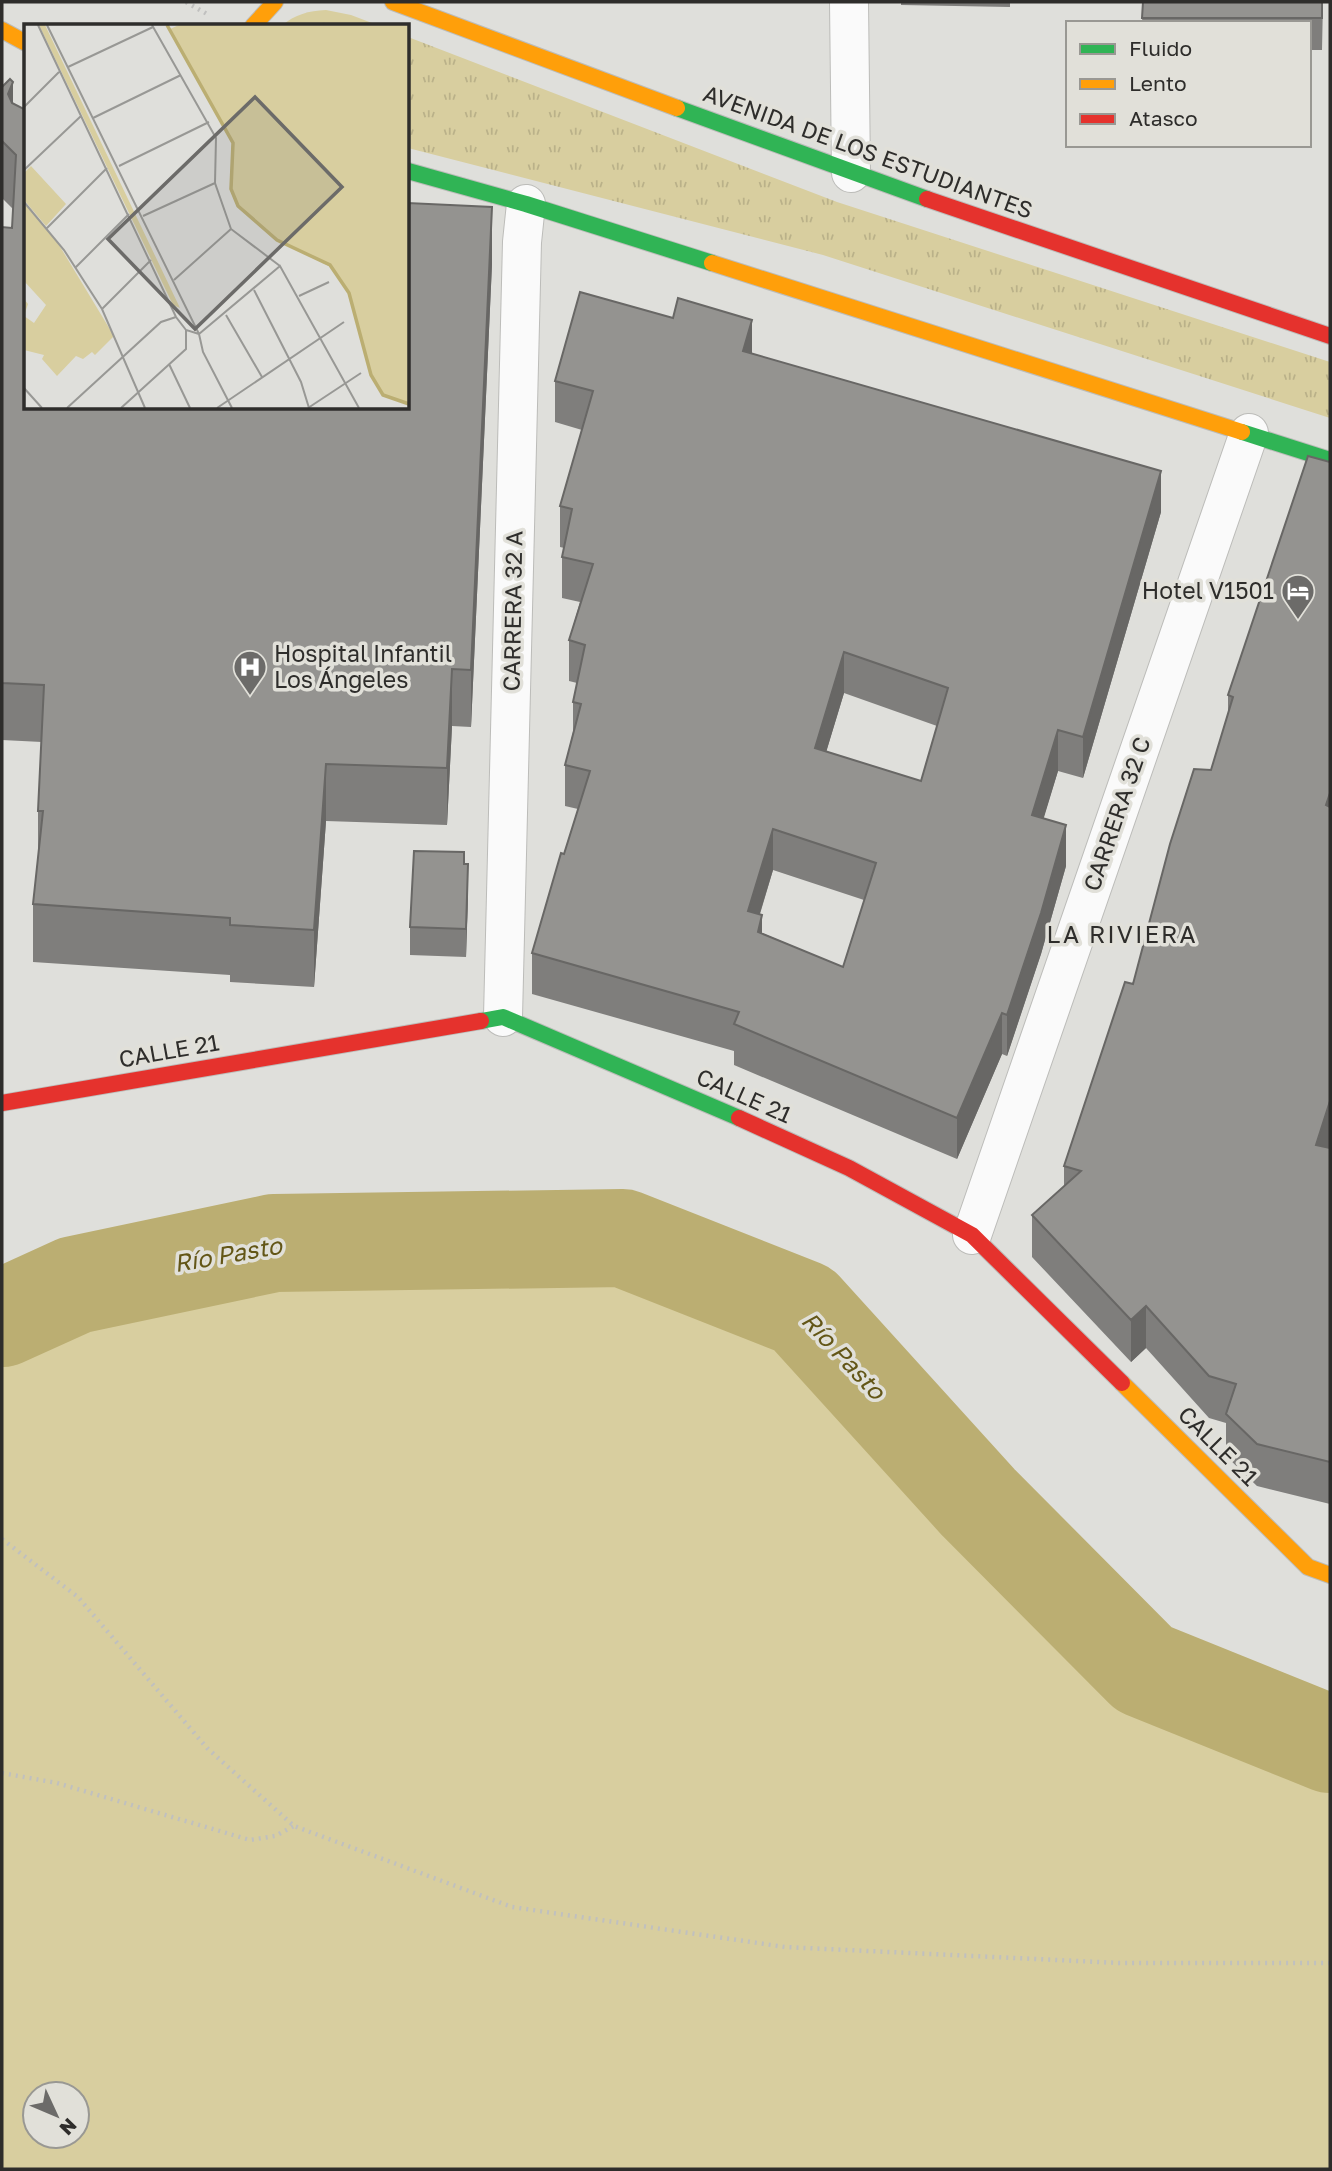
<svg xmlns="http://www.w3.org/2000/svg" width="1332" height="2171" viewBox="0 0 1332 2171" font-family="'Golos Text',sans-serif">
<style>
.grass{fill:#d8ce9f;fill-rule:evenodd}
.park{fill:url(#park-tufts)}
.lines{fill:none;stroke-linecap:round;stroke-linejoin:round}
.river{stroke:#bbae72;stroke-width:98}
.street-casing{stroke:#bcbcb9;stroke-width:40}
.fast-casing{stroke:#bcbcb9;stroke-width:18}
.slow-casing{stroke:#bcbcb9;stroke-width:18}
.jam-casing{stroke:#bcbcb9;stroke-width:18}
.path{stroke:#c0c0bf;stroke-width:4.5;stroke-dasharray:2 5;stroke-linecap:butt}
.street{stroke:#fafafa;stroke-width:38}
.fast{stroke:#30b455;stroke-width:16}
.slow{stroke:#ff9f0a;stroke-width:16}
.jam{stroke:#e5322d;stroke-width:16}
.wall{fill:#7f7e7c;fill-rule:evenodd}
.shaded-wall{fill:#686765}
.building{fill:#949390;stroke:#686765;stroke-width:2;fill-rule:evenodd}
.labels{text-anchor:middle;stroke-width:7;stroke-linejoin:round;paint-order:stroke}
.street-label{font-size:23px;fill:#2e2d2b;stroke:#e1e0d9}
.poi-label{font-size:23px;fill:#2e2d2b;stroke:#e1e0d9;text-anchor:end}
.neighbourhood-label{font-size:24px;letter-spacing:2px;fill:#2e2d2b;stroke:#e1e0d9}
.water-label{font-size:24px;font-style:italic;fill:#635617;stroke:#e1e0d9}
.inset-river{fill:none;stroke:#bbae72;stroke-width:3.5}
.inset-road{fill:none;stroke:#989895;stroke-width:2}
.view{fill:#6c6b69;fill-opacity:0.15;stroke:#6c6b69;stroke-width:3.5}
.inset-edge{fill:none;stroke:#2e2d2b;stroke-width:3.5}
</style>
<defs>
<pattern id="park-tufts" width="24" height="20" patternUnits="userSpaceOnUse" patternTransform="scale(1.75)"><rect width="24" height="20" fill="#d8ce9f"/><path d="M3 7l-1-3M5 7V3M7 7l1-3M15 17l-1-3M17 17v-4M19 17l1-3" fill="none" stroke="#bab189"/></pattern>
</defs>
<rect width="100%" height="100%" fill="#dfdfdb"/>
<!-- grass -->
<path class="grass" d="M623 1238 803 1309 978 1502 1144 1669 1330 1744V2169H2V1318L75 1285 274 1243ZM35 2094H77V2136H35Z"/>
<!-- park -->
<path class="park" d="M326 10 351 15 380 26H281C296 14 308 11 326 10Z
M408 37 837 202 1330 362V418L823 255 408 148Z"/>
<g class="lines">
<!-- river -->
<path class="river" d="M2 1318 75 1285 274 1243 623 1238 803 1309 978 1502 1144 1669 1330 1744"/>
<defs>
<path id="street" d="M849 2 851 173
M503 1017 522 242 526 204
M972 1235 1249 433"/>
<path id="fast" d="M677 108 927 199
M408 171 526 204 712 263
M1242 432 1330 460
M481 1021 503 1017 739 1118"/>
<path id="slow" d="M393 2 677 108
M253 26 275 2
M2 30 26 43
M712 263 1242 432
M1122 1383 1308 1567 1330 1575"/>
<path id="jam" d="M927 199 1330 336
M2 1103 481 1021
M739 1118 849 1168 972 1235 1122 1383"/>
</defs>
<!-- street casing -->
<use href="#street" class="street-casing"/>
<!-- fast casing -->
<use href="#fast" class="fast-casing"/>
<!-- slow casing -->
<use href="#slow" class="slow-casing"/>
<!-- jam casing -->
<use href="#jam" class="jam-casing"/>
<!-- path -->
<path class="path" d="M186 2 207 14
M2 1539 78 1597 207 1748 294 1826 512 1907 785 1947 1119 1963H1330
M2 1773 57 1783 250 1840 275 1836 294 1826"/>
<!-- street -->
<use href="#street" class="street"/>
<!-- fast -->
<use href="#fast" class="fast"/>
<!-- slow -->
<use href="#slow" class="slow"/>
<!-- jam -->
<use href="#jam" class="jam"/>
</g>
<!-- wall -->
<path class="wall" d="M901 2H1010V7L901 5Z
M1143 2H1323L1322 50H1309V23H1142Z
M2 87 13 104 25 110 26 408 492 264 471 727 452 726 447 825 326 821 314 987 230 982V975L33 962V904L38 855V811L42 742 2 740V227L12 228 13 209 2 198Z
M752 354 1161 512 1083 778 1058 771 1043 819 1066 866 1041 954 1007 1056 1002 1054 957 1159 734 1065V1051L532 994V953L578 809 565 806V765L573 732V702L577 683 569 681V640L580 602 562 598V557L564 548 560 547V506L582 430 555 422V381ZM844 693 937 726 921 781 826 752ZM773 870 864 900 843 967 762 933 760 914Z
M1308 456 1329 1148H1330V1504L1257 1486 1226 1456V1423L1209 1418 1146 1348 1131 1362 1032 1257V1215L1064 1187V1166L1133 984 1211 770 1228 714V695Z
M464 864 468 892 466 957 410 955V927Z"/>
<!-- shaded-wall -->
<path class="shaded-wall" d="M13 82V139L8 94Z
M492 207V264L471 727V670Z
M752 320V361L743 351Z
M1161 471V512L1083 778V737Z
M844 652V693L815 789V748Z
M452 669V726L447 825V768Z
M1058 730V771L1032 857V815Z
M326 764V821L314 987V930Z
M1330 793V835L1326 805Z
M1066 825V866L1041 954 1007 1056V1015Z
M773 829V870L748 952V911Z
M468 864V892L466 957V929Z
M762 915V956L758 932Z
M1002 1013V1054L957 1159V1118Z
M1330 1101V1143L1316 1187V1145Z
M1146 1306V1348L1131 1362V1320Z"/>
<!-- building -->
<path class="building" d="M1143 2H1322V18H1142Z
M10 79 13 82 8 94 12 103 26 110V408H408V203L492 207 471 670 452 669 447 768 326 764 314 930 230 925V918L33 904 43 811H38L44 685 2 683V227L12 228 16 155 2 141V87Z
M580 292 673 318 678 298 752 320 743 351 1161 471 1083 737 1058 730 1032 815 1066 825 1041 913 1007 1015 1002 1013 957 1118 734 1024 739 1012 532 953 561 853 564 854 590 771 565 765 581 704 573 702 585 645 569 640 593 564 562 557 572 509 560 506 593 391 555 381ZM844 652 948 688 921 781 815 748ZM773 829 876 863 843 967 758 932 762 915 748 911Z
M1308 456 1330 462V793L1326 805 1330 807V1101L1316 1145 1330 1148V1462L1257 1444 1226 1414 1236 1384 1209 1376 1146 1306 1131 1320 1032 1215 1081 1171 1064 1166 1125 982 1133 984 1170 844 1194 769 1211 770 1233 697 1228 695Z
M414 851 464 852V864H468L466 929 410 927Z"/>
<!-- icons -->
<defs>
<symbol id="hotel-pin" viewBox="-11 -11 22 30"><path d="M0 17L-7.5 6A9.5 9.5 0 1 1 7.5 6Z" fill="#6c6b69" stroke="#e1e0d9"/><path d="M-6-4.5h1.5V1H6V5H4.5V3h-9V5H-6ZM-4 0a1.8 1.8 0 1 1 3.6 0ZM.5 0V-2.5h3Q6-2.5 6 0Z" fill="#fff"/></symbol>
<symbol id="hospital-pin" viewBox="-11 -11 22 30"><path d="M0 17L-7.5 6A9.5 9.5 0 1 1 7.5 6Z" fill="#6c6b69" stroke="#e1e0d9"/><path d="M-5-5h3v3.5h4V-5h3V5h-3V1.5h-4V5h-3Z" fill="#fff"/></symbol>
</defs>
<g fill-rule="evenodd">
<use href="#hotel-pin" x="1279" y="572" width="38" height="52"/>
<use href="#hospital-pin" x="231" y="648" width="38" height="52"/>
</g>
<g class="labels">
<!-- street labels -->
<g class="street-label">
<text transform="translate(868 152) rotate(20)" y="8">AVENIDA DE LOS ESTUDIANTES</text>
<text transform="translate(513 611) rotate(-89)" y="8">CARRERA 32 A</text>
<text transform="translate(1117 814) rotate(-71)" y="8">CARRERA 32 C</text>
<text transform="translate(169 1051) rotate(-10)" y="8">CALLE 21</text>
<text transform="translate(744 1096) rotate(24)" y="8">CALLE 21</text>
<text transform="translate(1218 1446) rotate(45)" y="8">CALLE 21</text>
</g>
<!-- poi labels -->
<g class="poi-label">
<text x="1274" y="599">Hotel V1501</text>
<text x="274" y="662" text-anchor="start">Hospital Infantil<tspan x="274" dy="26">Los Ángeles</tspan></text>
</g>
<!-- neighbourhood labels -->
<g class="neighbourhood-label">
<text x="1122" y="943">LA RIVIERA</text>
</g>
<!-- water labels -->
<g class="water-label">
<text transform="translate(228 1255) rotate(-10)" y="8">Río Pasto</text>
<text transform="translate(843 1356) rotate(47)" y="8">Río Pasto</text>
</g>
</g>
<!-- overview -->
<g transform="translate(24 24)">
<rect width="385" height="385" fill="#dfdfdb"/>
<path d="M155 1H385V380L359 371 347 351 325 269 307 243 253 216 214 182 207 165 209 119 146 5ZM0 179 32 216 90 312 71 331 68 328 59 335 52 332 33 352 18 335 20 331 0 326V275L4 280 0 292 10 299 22 281 0 257Z" fill="#d8ce9f"/>
<path d="M15 1H21L156 284 149 281ZM7 142 42 180 22 202 0 176V149Z" fill="#d8ce9f"/>
<path class="inset-river" d="M143 1 209 119 207 165 214 182 253 216 306 241 325 269 347 351 359 371 385 380"/>
<path class="inset-road" d="M14 1 152 293 162 306 175 310M23 1 175 310M128 1 192 114 191 159 207 205 256 242M44 43 129 3M0 83 35 48M69 94 157 51M95 142 185 98M0 146 57 92M0 178 40 226 78 285 121 384M119 192 191 159M23 204 83 144M52 243 105 190M150 256 207 205M230 266 277 358 285 384M275 272 305 258M78 285 127 236M202 291 238 353M175 310 179 328 208 384M175 310 256 242 335 384M145 340 166 384M0 364 18 384M43 384 137 298 152 293M97 384 162 325V306M193 384 320 298M284 384 337 349"/>
<path class="view" d="M231 73 318 163 171 305 84 215Z"/>
<rect width="385" height="385" class="inset-edge"/>
</g>
<!-- border -->
<rect width="1332" height="2171" fill="none" stroke="#2e2d2b" stroke-width="7"/>
<!-- legend -->
<rect x="1066" y="21" width="245" height="126" fill="#e1e0d9" stroke="#999893" stroke-width="2"/>
<rect x="1080" y="44" width="35" height="10" fill="#30b455" stroke="#999893" stroke-width="2"/>
<text x="1129" y="56" font-size="21" fill="#2e2d2b">Fluido</text>
<rect x="1080" y="79" width="35" height="10" fill="#ff9f0a" stroke="#999893" stroke-width="2"/>
<text x="1129" y="91" font-size="21" fill="#2e2d2b">Lento</text>
<rect x="1080" y="114" width="35" height="10" fill="#e5322d" stroke="#999893" stroke-width="2"/>
<text x="1129" y="126" font-size="21" fill="#2e2d2b">Atasco</text>
<!-- north arrow -->
<g transform="translate(56 2115) rotate(134)"><circle r="33" fill="#e1e0d9" stroke="#999893" stroke-width="2"/>
<path d="M0-5L12 26L0 18L-12 26Z" fill="#6c6b69"/>
<text y="-10" font-size="19" font-weight="bold" text-anchor="middle" fill="#2e2d2b">N</text>
</g>
</svg>
